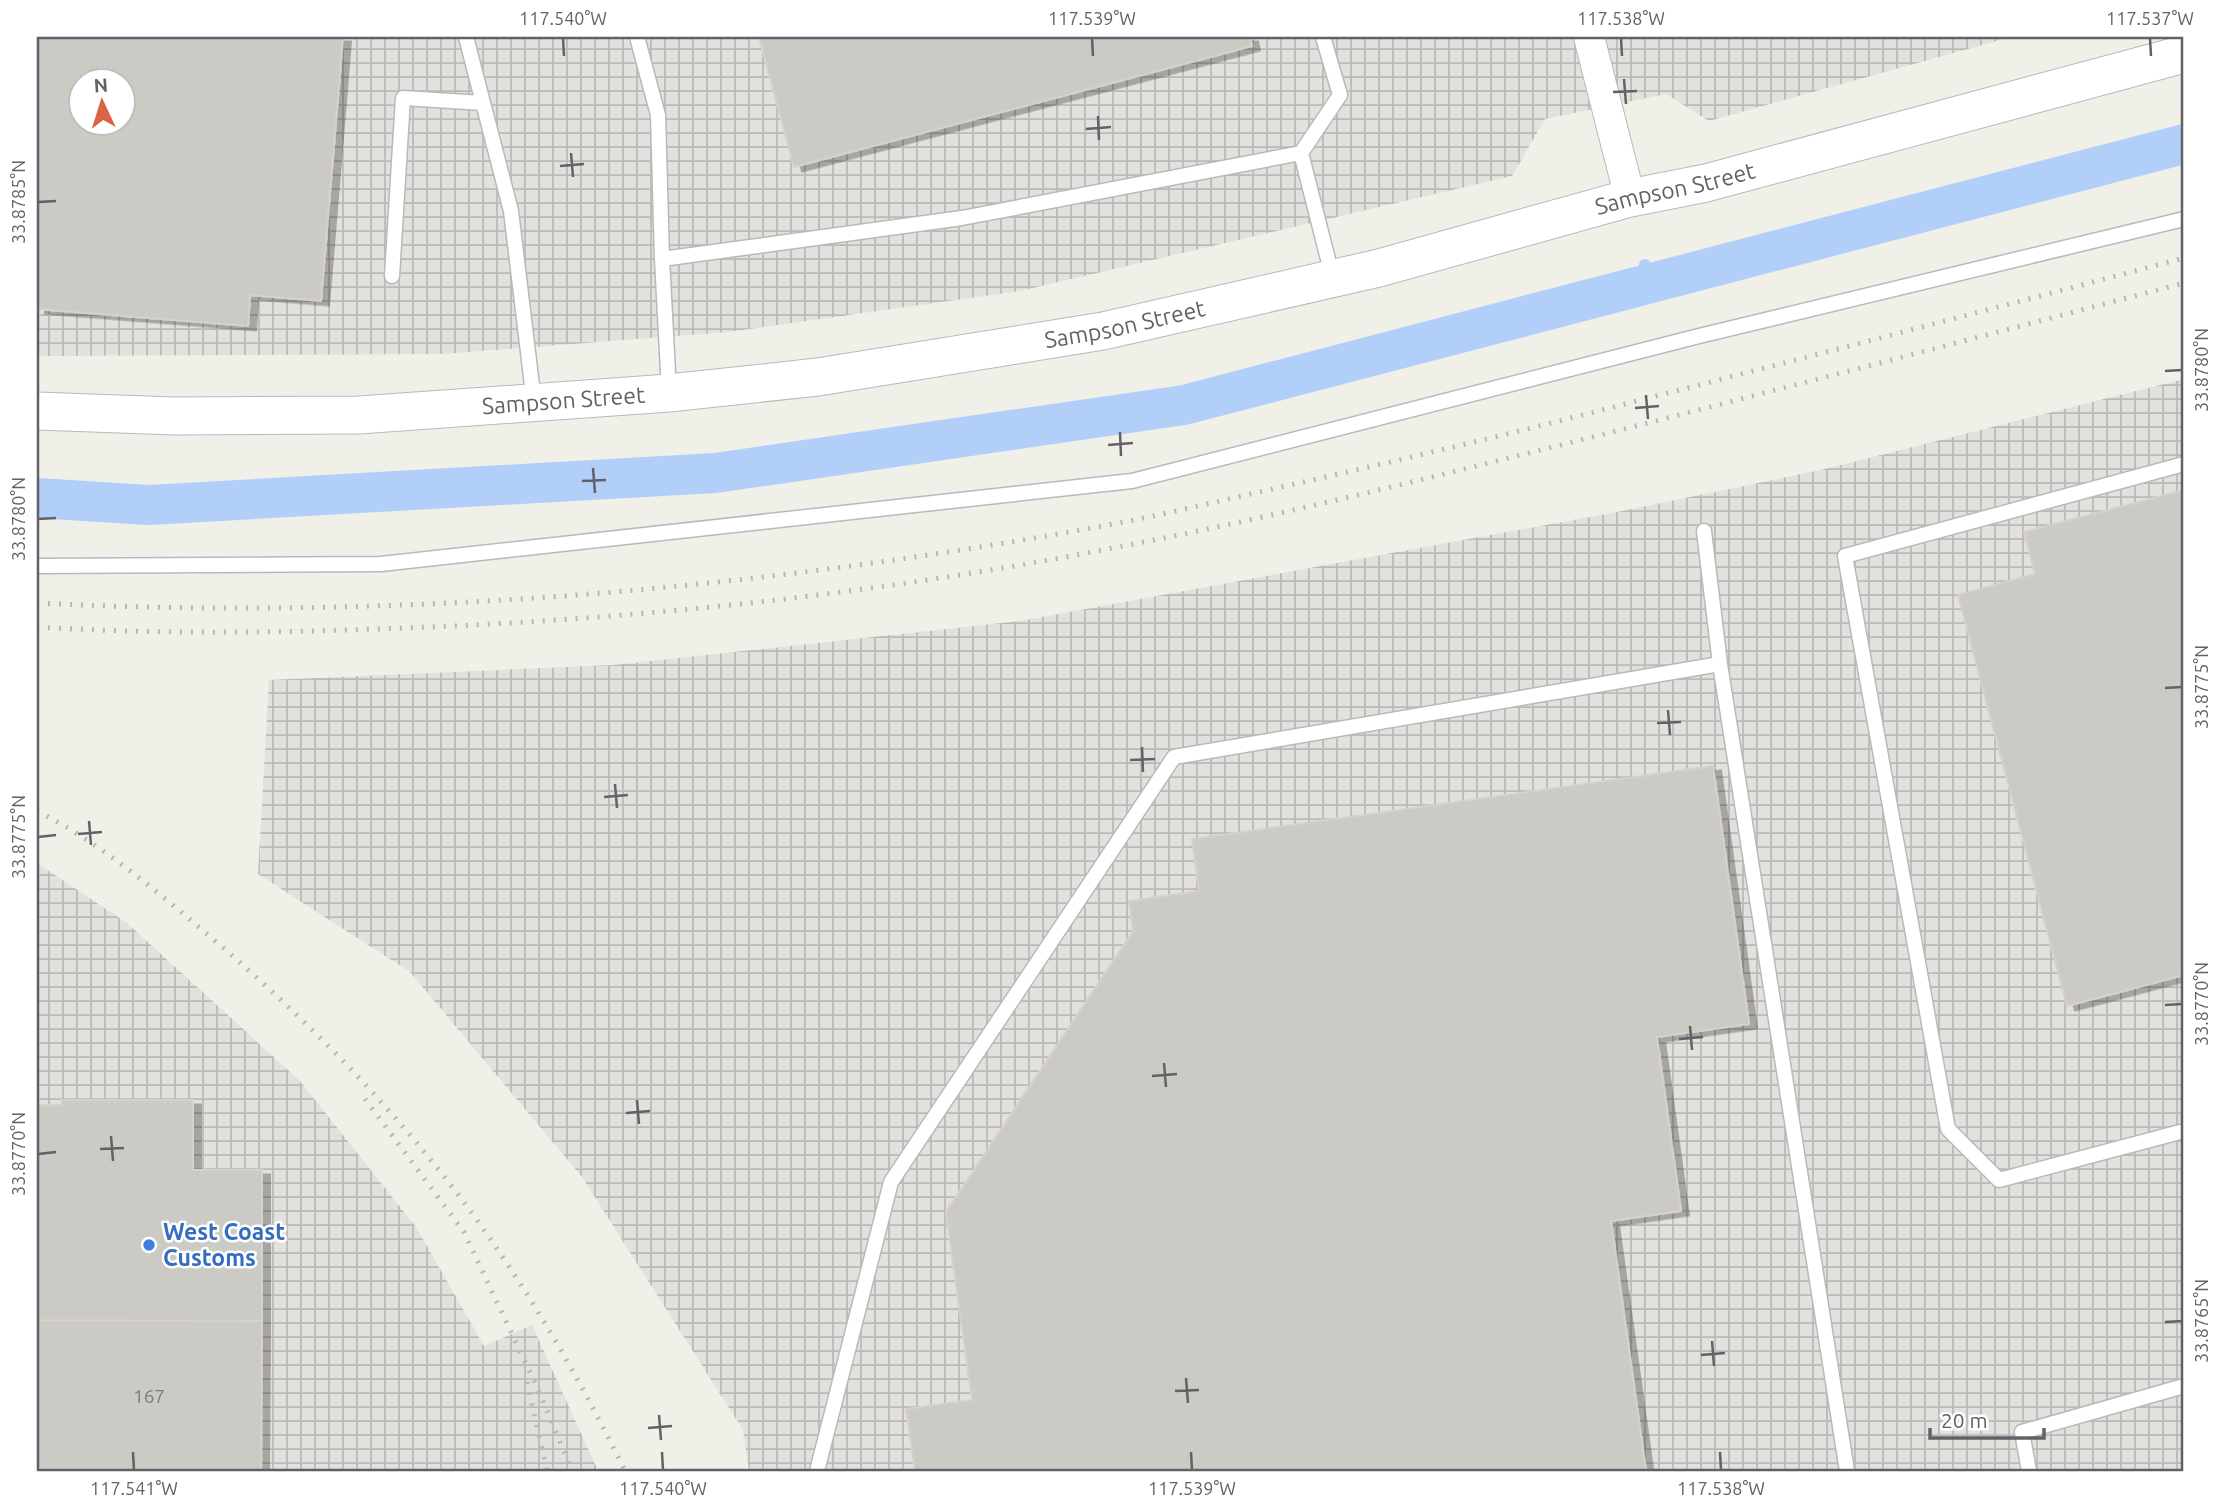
<svg xmlns="http://www.w3.org/2000/svg" width="2221" height="1508" viewBox="0 0 2221 1508" font-family="Ubuntu,sans-serif">
<style>
.industrial{fill:url(#industrial-grid);fill-rule:evenodd}
.lines{fill:none;stroke-linecap:round;stroke-linejoin:round}
.stream{stroke:#b1cff8;stroke-width:12}
.canal{stroke:#b1cff8;stroke-width:40}
.building{fill:#cccac5;stroke:#d5d2c7;stroke-width:2;fill-rule:evenodd;filter:url(#shadow)}
.service-casing{stroke:#b8b9bd;stroke-width:17}
.minor-casing{stroke:#b8b9bd;stroke-width:32}
.tertiary-casing{stroke:#b8b9bd;stroke-width:39}
.service{stroke:#fff;stroke-width:14}
.minor{stroke:#fff;stroke-width:30}
.tertiary{stroke:#fff;stroke-width:37}
.rail{stroke:#b6b6b7;stroke-width:5;stroke-dasharray:2 9;stroke-linecap:butt}
.ticks{fill:none;stroke:#606267;stroke-width:2.5}
.shop-dot{fill:#3f7fe0;stroke:#fff;stroke-width:2.5}
.labels{text-anchor:middle;stroke-width:5;stroke-linejoin:round;paint-order:stroke}
.number-label{font-size:19px;fill:#7b7c7e}
.street-label{font-size:23px;fill:#606267;stroke:#fff}
.shop-label{font-size:23px;font-weight:bold;fill:#366cbe;stroke:#fff;text-anchor:start}
.neatline{fill:none;stroke:#606267;stroke-width:2.5}
.ticks-label{font-size:18px;text-anchor:middle;fill:#606267}
</style>
<defs>
<pattern id="industrial-grid" width="8" height="8" patternUnits="userSpaceOnUse" patternTransform="scale(1.75)"><rect width="8" height="8" fill="#e2e1dd"/><path d="M0 4h8M4 0v8" fill="none" stroke="#bbbab7"/></pattern>
<filter id="shadow"><feDropShadow dx="8" dy="4.5" stdDeviation="0" flood-color="#0004"/></filter>
</defs>
<rect width="100%" height="100%" fill="#f0f0e9"/>
<!-- industrial -->
<path class="industrial" d="M37 37H2011L1709 121 1666 94 1545 119 1512 176 1020 291 728 332 442 354 37 356ZM80 80H122V122H80Z
M2184 379V1471H749L743 1430 582 1177 410 972 258 874 269 680 613 665 1020 621 1617 512 1821 470Z
M37 863 127 923 300 1081 416 1227 484 1346 532 1325 598 1471H37Z"/>
<g class="lines">
<!-- stream -->
<path class="stream" d="M1645 265 1653 283
M594 468 595 480"/>
<!-- canal -->
<path class="canal" d="M37 498 149 505 715 473 1184 405 2184 144"/>
</g>
<!-- building -->
<path class="building" d="M37 37H343L321 301 250 295 248 326 37 309ZM80 80H122V122H80Z
M759 37H1250L1252 46 794 167Z
M2184 490V975L2067 1006 1958 595 2035 574 2024 532Z
M1713 766 1749 1024 1657 1037 1681 1211 1611 1221 1646 1471H915L906 1409 972 1400 946 1212 1133 931 1129 901 1199 891 1192 839Z
M62 1100H193V1170H262V1321L37 1320V1105H62Z
M37 1320 262 1321 261 1471H37Z"/>
<g class="lines">
<defs>
<path id="service" d="M466 37 511 211 534 402
M637 37 658 115 662 259
M1301 153 1340 95 1323 37
M392 276 403 98 483 103
M669 391 662 259 962 218 1301 153 1333 279
M2184 464 1845 556 1948 1129 1999 1180 2184 1131
M1704 531 1720 664
M37 566 381 564 1132 481 1699 336 2184 219
M817 1471 891 1182 1174 757 1720 664 1847 1471
M2029 1471 2022 1432 2184 1386"/>
<path id="minor" d="M1589 37 1630 198"/>
<g id="tertiary">
<path id="s1" d="M37 411 174 416 359 415 669 393 818 377 1103 331 1379 268 1630 198 1706 183 2184 54"/>
</g>
</defs>
<!-- service casing -->
<use href="#service" class="service-casing"/>
<!-- minor casing -->
<use href="#minor" class="minor-casing"/>
<!-- tertiary casing -->
<use href="#tertiary" class="tertiary-casing"/>
<!-- service -->
<use href="#service" class="service"/>
<!-- minor -->
<use href="#minor" class="minor"/>
<!-- tertiary -->
<use href="#tertiary" class="tertiary"/>
<!-- rail -->
<path class="rail" d="M37 603C396 621 755 590 1108 525 1151 517 1194 507 1237 497 1340 474 1443 450 1547 424 1759 370 1972 314 2184 258
M37 627C150 634 263 633 377 629 626 621 874 595 1118 547 1266 519 1412 482 1557 446 1767 393 1975 338 2184 283
M37 811C97 841 149 885 200 928 301 1013 396 1109 474 1216 532 1296 582 1383 625 1471
M365 1099 464 1232 541 1396 572 1471
M527 1382 547 1471"/>
</g>
<!-- ticks -->
<path class="ticks" d="M563 38 564 56M1092 38 1093 56M1621 38 1622 56M2150 38 2151 56M1624 79 1626 104M1613 92 1637 91M1098 116 1099 140M1086 129 1111 127M571 153 573 177M560 166 584 164M38 202 56 201M2165 371 2182 370M1646 395 1648 419M1635 408 1659 406M1120 432 1121 456M1108 445 1133 443M593 468 595 493M582 481 606 480M38 519 56 518M2165 688 2182 687M1668 710 1670 735M1657 723 1681 722M1142 747 1143 772M1130 760 1155 759M615 784 617 808M604 797 628 795M89 821 91 845M78 834 102 832M38 837 56 835M2165 1005 2182 1004M1690 1026 1692 1050M1679 1039 1703 1037M1164 1063 1166 1087M1152 1076 1177 1074M637 1100 639 1124M626 1113 650 1111M111 1136 113 1161M100 1149 124 1148M38 1154 56 1152M2165 1322 2182 1321M1712 1341 1714 1366M1701 1355 1725 1353M1186 1378 1188 1403M1175 1391 1199 1390M659 1415 661 1440M648 1428 672 1426M133 1452 134 1470M662 1452 663 1470M1191 1452 1192 1470M1720 1452 1721 1470"/>
<!-- markers -->
<circle class="shop-dot" cx="149" cy="1245" r="7"/>
<g class="labels">
<!-- number labels -->
<g class="number-label">
<text x="149" y="1403">167</text>
</g>
<!-- street labels -->
<g class="street-label">
<text dy="8" stroke="none"><textPath href="#s1" startOffset="1661">Sampson Street</textPath></text>
<text dy="8" stroke="none"><textPath href="#s1" startOffset="1094">Sampson Street</textPath></text>
<text dy="8" stroke="none"><textPath href="#s1" startOffset="527">Sampson Street</textPath></text>
</g>
<!-- shop labels -->
<g class="shop-label">
<text x="163" y="1240">West Coast<tspan x="163" dy="26">Customs</tspan></text>
</g>
</g>
<!-- border -->
<rect width="2221" height="1508" fill="none" stroke="#ffffff" stroke-width="77"/>
<!-- north arrow -->
<g transform="translate(102 102) rotate(356)"><circle r="33" fill="#ffffff" stroke="#bfc0c2" stroke-width="2"/>
<path d="M0-5L12 26L0 18L-12 26Z" fill="#da6544"/>
<text y="-10" font-size="19" font-weight="bold" text-anchor="middle" fill="#606267">N</text>
</g>
<!-- scale -->
<path d="M1930 1428v10h114v-10" fill="none" stroke="#606267" stroke-width="3.5"/>
<text x="1941" y="1428" font-size="21" fill="#606267" stroke="#ffffff" stroke-width="5" paint-order="stroke">20 m</text>
<rect x="38" y="38" width="2144" height="1432" class="neatline"/>
<g class="ticks-label">
<text x="563" y="25">117.540°W</text>
<text x="1092" y="25">117.539°W</text>
<text x="1621" y="25">117.538°W</text>
<text x="2150" y="25">117.537°W</text>
<text transform="translate(19 202) rotate(-90)" y="6">33.8785°N</text>
<text transform="translate(2202 370) rotate(-90)" y="6">33.8780°N</text>
<text transform="translate(19 519) rotate(-90)" y="6">33.8780°N</text>
<text transform="translate(2202 687) rotate(-90)" y="6">33.8775°N</text>
<text transform="translate(19 837) rotate(-90)" y="6">33.8775°N</text>
<text transform="translate(2202 1004) rotate(-90)" y="6">33.8770°N</text>
<text transform="translate(19 1154) rotate(-90)" y="6">33.8770°N</text>
<text transform="translate(2202 1321) rotate(-90)" y="6">33.8765°N</text>
<text x="134" y="1495">117.541°W</text>
<text x="663" y="1495">117.540°W</text>
<text x="1192" y="1495">117.539°W</text>
<text x="1721" y="1495">117.538°W</text>
</g>
</svg>
